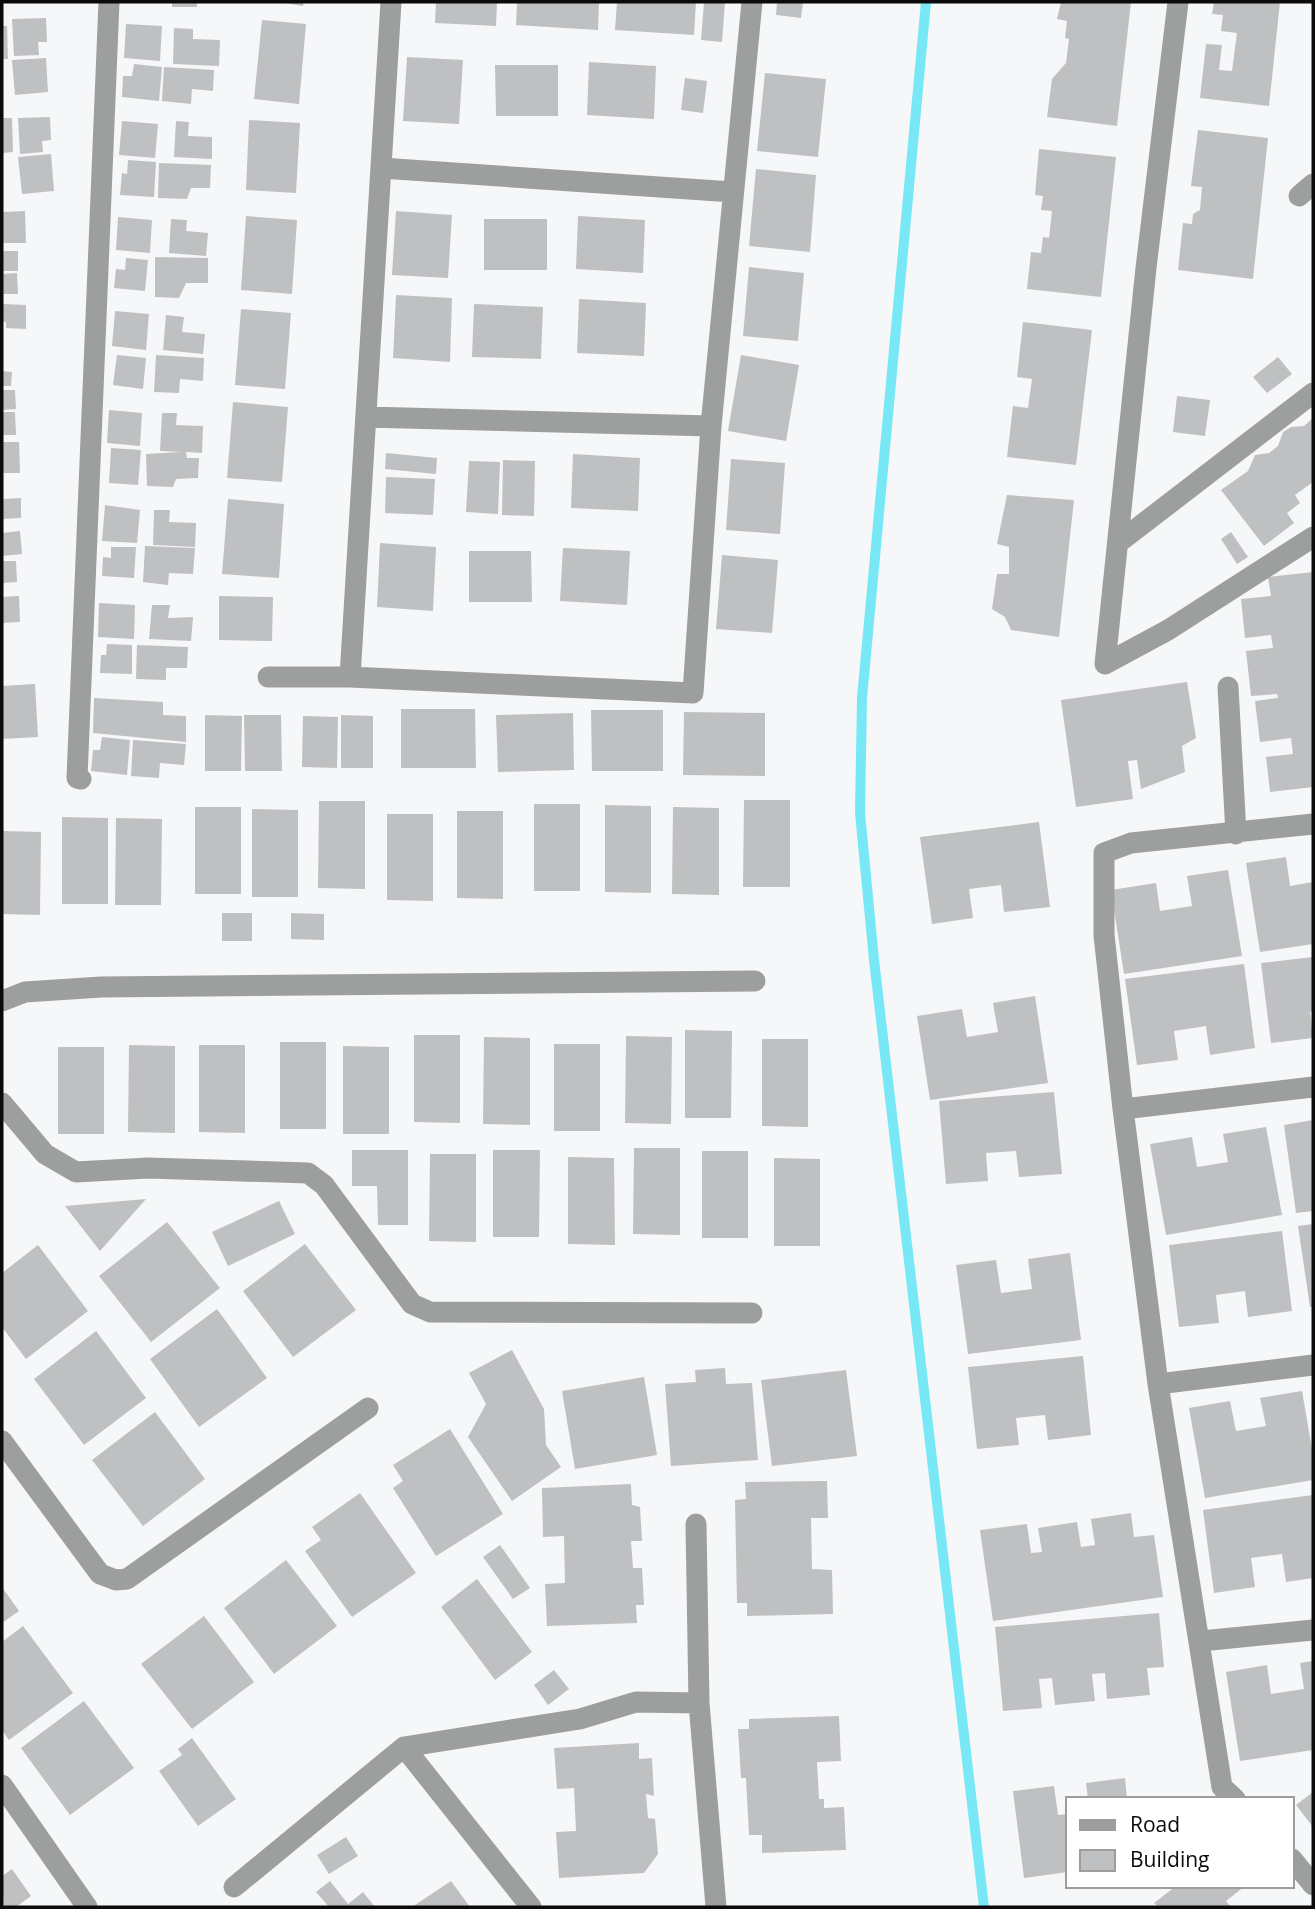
<svg xmlns="http://www.w3.org/2000/svg" width="1315" height="1909" viewBox="0 0 1315 1909" font-family="'Open Sans',sans-serif">
<style>
.lines{fill:none;stroke-linecap:round;stroke-linejoin:round}
.stream{stroke:#78e8f7;stroke-width:10}
.building{fill:#bfc0c1}
.minor{stroke:#9d9e9e;stroke-width:21}
</style>
<rect width="100%" height="100%" fill="#f6f7f9"/>
<g class="lines">
<!-- stream -->
<path class="stream" d="M926 2 862 698 860 813 874 960 984 1907"/>
</g>
<!-- building -->
<path class="building" d="M172 2H197V7H172Z
M278 2H304L303 6Z
M436 2H497L496 26 435 23Z
M517 2H599L598 30 516 25Z
M617 2H696L694 35 615 30Z
M704 2H725L722 42 701 40Z
M777 2H803L801 18 776 15Z
M1061 2H1131L1117 126 1047 117 1052 79 1066 63 1069 39 1065 38 1067 21 1057 19Z
M1214 2H1280L1269 106 1200 98 1206 44 1222 45 1219 70 1232 71 1237 33 1221 31 1223 15 1212 14Z
M46 18 47 42H38L39 55 14 56 12 19Z
M262 20 306 24 299 104 254 99Z
M126 24 162 26 160 61 124 58Z
M2 26H7L8 59H2Z
M174 28 193 29V39L220 40 219 66 173 64Z
M407 57 463 60 459 124 403 121Z
M46 58 48 92 15 95 12 60Z
M589 62 656 66 654 119 587 115Z
M134 64 162 67 159 101 122 97 123 76H132Z
M495 65H558V116H496Z
M164 67 214 70 213 91 192 89 191 104 162 101Z
M765 73 826 79 818 157 757 151Z
M685 78 707 81 703 113 681 110Z
M50 117 51 140 42 141 43 152 20 154 18 118Z
M2 118H12L13 152 2 153Z
M249 120 300 123 296 193 246 190Z
M122 121 158 124 155 158 119 155Z
M176 121 189 122 188 136 212 137V159L174 157Z
M1198 130 1268 138 1253 279 1178 270 1183 223 1192 224 1193 214 1200 210 1202 187 1191 186Z
M1039 149 1116 157 1101 297 1027 289 1031 252 1041 253 1043 237 1049 238 1052 211 1041 210 1043 196 1035 195Z
M51 154 54 191 22 194 18 157Z
M128 160 156 162 154 197 120 195 122 173 127 174Z
M159 163 211 165 210 188H191L187 199 158 198Z
M756 169 816 175 810 252 749 246Z
M25 211 26 243H2V212Z
M396 211 452 215 448 278 392 275Z
M246 216 297 220 292 294 241 290Z
M578 216 645 220 643 273 576 269Z
M118 217 152 220 150 253 116 250Z
M171 219 187 220 186 231 208 233 206 256 169 253Z
M484 219H547V270H484Z
M2 251H18V271H2Z
M155 257 208 258V283H186L179 298 155 297Z
M126 258 148 260 145 291 114 288 116 269 125 270Z
M749 267 804 273 798 341 743 336Z
M17 273 18 294H2V274Z
M396 295 452 298 450 362 393 358Z
M579 299 646 303 644 356 577 353Z
M2 304 26 305V329L6 328V322H2Z
M474 304 543 307 541 359 472 357Z
M241 309 291 313 285 389 235 385Z
M115 311 149 314 146 350 112 346Z
M166 315 184 317 182 332 205 334 203 354 163 350Z
M1023 322 1092 330 1076 465 1007 457 1013 406 1028 408 1032 379 1017 377Z
M117 355 146 358 143 389 113 385Z
M156 355 204 358 203 381 180 379 179 393 154 392Z
M741 355 799 365 786 441 728 431Z
M1278 357 1292 374 1267 393 1253 377Z
M2 371 12 372 11 386H2Z
M2 390H15L16 409 2 410Z
M1177 396 1210 400 1205 436 1173 432Z
M233 402 288 407 282 482 227 478Z
M109 410 142 413 140 446 107 443Z
M2 412H15L16 435H2Z
M162 413H177L176 425 203 426 202 453 186 452 187 458H199L198 478 176 479 173 487 147 486 146 454 181 452 160 451Z
M1313 418V482L1295 495 1300 503 1287 513 1294 523 1264 546 1221 490 1248 471 1255 455 1269 453 1278 446 1283 432 1291 427 1304 426Z
M2 442H19L20 473H2Z
M111 448 141 450 138 485 109 483Z
M386 453 437 458 436 474 385 469Z
M573 454 640 458 638 511 571 508Z
M731 459 785 463 780 534 726 530Z
M503 460 535 461 534 516 502 515Z
M469 461 500 462 498 514 466 512Z
M386 477 435 479 433 515 385 513Z
M1007 495 1074 500 1059 637 1011 630 1005 617 992 609 997 574H1009V547L997 544Z
M21 498V518L2 519V499Z
M228 499 284 504 279 578 222 574Z
M105 505 140 510 137 543 102 541Z
M154 510H170L169 522 196 523 195 547 153 545Z
M20 531 22 554 2 556V533Z
M1231 532 1248 557 1237 564 1221 539Z
M380 543 436 547 433 611 377 607Z
M145 546 195 548 193 574 169 573 168 585 143 582Z
M111 547H136L134 578 102 576 103 557 111 558Z
M563 548 630 551 627 605 560 601Z
M469 551H531L532 602H469Z
M722 555 778 560 772 633 716 629Z
M2 561H16L17 582 2 583Z
M1313 572V787L1270 792 1266 757 1293 754 1291 738 1260 742 1255 701 1278 698 1277 694 1251 696 1246 651 1273 648 1271 635 1245 638 1241 599 1271 596 1268 577Z
M19 596 20 622 2 623V597Z
M219 596 273 597 272 641 219 640Z
M99 603 135 605 134 639 98 637Z
M152 605H170L168 618 193 617 191 641 149 639Z
M107 644 132 645V674L100 673 101 655H106Z
M137 645 188 647 187 668H166V680L136 679Z
M1187 682 1196 738 1182 746 1185 772 1141 789 1137 760 1128 761 1133 799 1076 807 1061 700Z
M35 684 38 737 2 739V686Z
M94 698 163 702V715L186 716V742L93 733Z
M401 709H475L476 768H401Z
M591 710H663V771H592Z
M684 712 765 713V776L683 775Z
M573 713 574 770 498 772 496 715Z
M205 715 242 716 241 771H205Z
M244 715H281L282 771H245Z
M341 715 373 716V768H341Z
M303 716 338 717 337 768 302 767Z
M102 737 130 740 127 775 91 771 93 750H100Z
M133 740 186 744 184 765 160 763 159 778 131 776Z
M744 800H790V887H743Z
M319 801H365V889L318 888Z
M534 804H580V891H534Z
M605 805 651 806V893L605 892Z
M195 807H241V894H195Z
M673 807 719 808V895L672 894Z
M252 809 298 810V897H252Z
M457 811H503V899L457 898Z
M387 814H433V901L387 900Z
M62 817 108 818V904H62Z
M116 818 162 819 161 905H115Z
M1039 822 1050 907 1004 912 1001 885 969 889 973 918 932 924 920 837Z
M2 831 41 832 40 915 2 914Z
M1286 857 1290 886 1313 882V944L1260 952 1246 863Z
M1228 870 1242 956 1124 974 1111 890 1156 883 1160 911 1192 906 1187 876Z
M222 913H252V941H222Z
M291 913 324 914V940L291 939Z
M1313 957V1011L1310 1012 1313 1038 1271 1043 1261 963Z
M1244 964 1255 1048 1210 1055 1206 1026 1174 1031 1178 1060 1137 1065 1125 979Z
M1035 996 1048 1083 930 1100 917 1016 962 1009 967 1037 998 1032 993 1003Z
M685 1030 732 1031 731 1118H685Z
M414 1035H460V1123L414 1122Z
M626 1036 672 1037 671 1124 625 1123Z
M484 1037 530 1038V1125L483 1124Z
M762 1039H808V1127L762 1126Z
M280 1042H326V1129H280Z
M554 1044H600V1131H554Z
M129 1045 175 1046V1133L128 1132Z
M199 1045H245V1133L199 1132Z
M343 1046 389 1047V1134H343Z
M58 1047H104V1134H58Z
M1054 1092 1062 1174 1019 1177 1016 1151 986 1153 988 1181 946 1184 939 1101Z
M1313 1120V1211L1296 1213 1284 1125Z
M1266 1127 1282 1215 1166 1235 1150 1144 1192 1137 1197 1167 1228 1162 1223 1134Z
M634 1148H680V1235L633 1234Z
M352 1150H408V1225H378L377 1186H352Z
M493 1150H540L539 1237H493Z
M702 1151H748V1238H702Z
M430 1154H476V1242L429 1241Z
M568 1157 614 1158 615 1245 568 1244Z
M774 1158 820 1159V1246H774Z
M146 1199 100 1251 65 1206Z
M279 1201 295 1234 228 1266 212 1232Z
M167 1222 220 1288 151 1342 99 1276Z
M1313 1224V1307H1310L1298 1226Z
M1282 1231 1292 1311 1248 1317 1245 1291 1216 1295 1219 1323 1179 1327 1169 1245Z
M305 1244 356 1310 293 1357 243 1291Z
M38 1245 88 1311 26 1359 2 1327V1273Z
M1070 1253 1081 1340 968 1354 956 1265 996 1260 1001 1293 1032 1289 1028 1259Z
M217 1309 267 1378 199 1427 150 1359Z
M96 1331 146 1398 84 1445 34 1379Z
M512 1350 544 1409 546 1445 561 1467 512 1501 468 1437 486 1404 469 1373Z
M1083 1356 1091 1435 1048 1440 1045 1415 1016 1418 1019 1445 977 1449 968 1367Z
M725 1368 726 1384 752 1383 758 1460 671 1466 665 1384 696 1382 695 1370Z
M846 1370 857 1456 772 1466 761 1380Z
M644 1377 657 1455 575 1469 562 1391Z
M1302 1391 1313 1455V1480L1205 1498 1189 1408 1230 1401 1236 1431 1266 1426 1260 1398Z
M155 1412 205 1479 143 1526 92 1460Z
M450 1429 503 1514 436 1556 393 1488 403 1481 393 1465Z
M827 1481 828 1518H811L812 1569 832 1570 833 1614 747 1616V1603H737L735 1500 746 1499 745 1482Z
M631 1484 632 1505 640 1507 642 1541H631L633 1568H642L644 1605H636L637 1623 547 1626 545 1584 565 1583 564 1536 543 1537 542 1488Z
M360 1493 416 1573 352 1617 305 1551 321 1540 312 1527Z
M1313 1495V1578L1286 1582 1282 1554 1251 1558 1255 1587 1214 1593 1203 1510Z
M1131 1513 1134 1537 1154 1535 1163 1597 993 1621 980 1530 1027 1524 1031 1553 1042 1552 1038 1528 1077 1522 1081 1547 1095 1545 1091 1519Z
M500 1545 530 1588 513 1599 483 1557Z
M286 1560 337 1626 274 1674 224 1608Z
M477 1579 532 1652 495 1680 441 1607Z
M2 1587 19 1611 2 1623Z
M1159 1613 1164 1667 1147 1668 1150 1695 1107 1699 1105 1673 1092 1674 1095 1701 1055 1705 1052 1678 1039 1679 1042 1708 1003 1711 995 1627Z
M204 1616 254 1682 192 1729 141 1664Z
M23 1626 73 1693 9 1740 2 1730V1642Z
M1313 1661V1750L1240 1761 1226 1672 1267 1665 1271 1694 1304 1689 1300 1663Z
M554 1670 569 1689 548 1705 534 1685Z
M84 1701 134 1768 70 1815 21 1748Z
M839 1716 841 1761 817 1762 819 1799H824V1808L844 1807 846 1850 762 1853V1835H749L746 1778H741L738 1729H749V1719Z
M192 1738 236 1799 198 1826 159 1771 182 1755 178 1749Z
M639 1743V1759L652 1758 654 1796 646 1794 648 1818 655 1819 658 1854 644 1873 559 1878 556 1832 576 1831 574 1788 557 1789 554 1748Z
M1125 1778 1127 1799H1088L1086 1783Z
M1054 1786 1058 1815 1068 1814V1872L1024 1878 1013 1791Z
M1313 1792V1827L1296 1805Z
M346 1837 358 1856 329 1874 317 1855Z
M12 1869 31 1896 16 1907H4L2 1876Z
M330 1881 348 1904 363 1892 375 1907H329L316 1892Z
M451 1881 470 1907H412Z
M1176 1886H1245L1226 1901 1231 1907H1158L1154 1903Z"/>
<g class="lines">
<!-- minor -->
<path class="minor" d="M381 168 733 192
M1299 196 1313 184
M366 417 711 426
M1118 543 1313 393
M1105 664 1146 268 1178 2
M1105 664 1168 630 1313 537
M268 677H350L693 693 711 426 752 2
M350 677 391 2
M1228 687 1236 834
M81 779 77 778 109 2
M2 1001 25 992 101 987 755 981
M2 1103 45 1154 76 1172 148 1168 308 1173 324 1185 412 1304 430 1312 752 1313
M1123 1109 1313 1087
M1158 1384 1313 1365
M2 1441 100 1574 116 1580 127 1579 368 1408
M696 1524 699 1703 716 1907
M1201 1641 1313 1630
M404 1747 531 1907
M2 1785 87 1907
M1235 1799 1222 1787 1158 1384 1123 1109 1104 935V853L1131 843 1313 824
M1292 1859 1313 1885
M234 1887 404 1747 580 1719 636 1702 699 1703"/>
</g>
<!-- border -->
<rect width="1315" height="1909" fill="none" stroke="#0b0b0c" stroke-width="7"/>
<!-- legend -->
<rect x="1066" y="1797" width="228" height="91" fill="#ffffff" stroke="#9d9d9e" stroke-width="2"/>
<rect x="1080" y="1820" width="35" height="10" fill="#9d9e9e" stroke="#9d9d9e" stroke-width="2"/>
<text x="1130" y="1832" font-size="21" fill="#0b0b0c">Road</text>
<rect x="1080" y="1850" width="35" height="21" fill="#bfc0c1" stroke="#9d9d9e" stroke-width="2"/>
<text x="1130" y="1867" font-size="21" fill="#0b0b0c">Building</text>
</svg>
